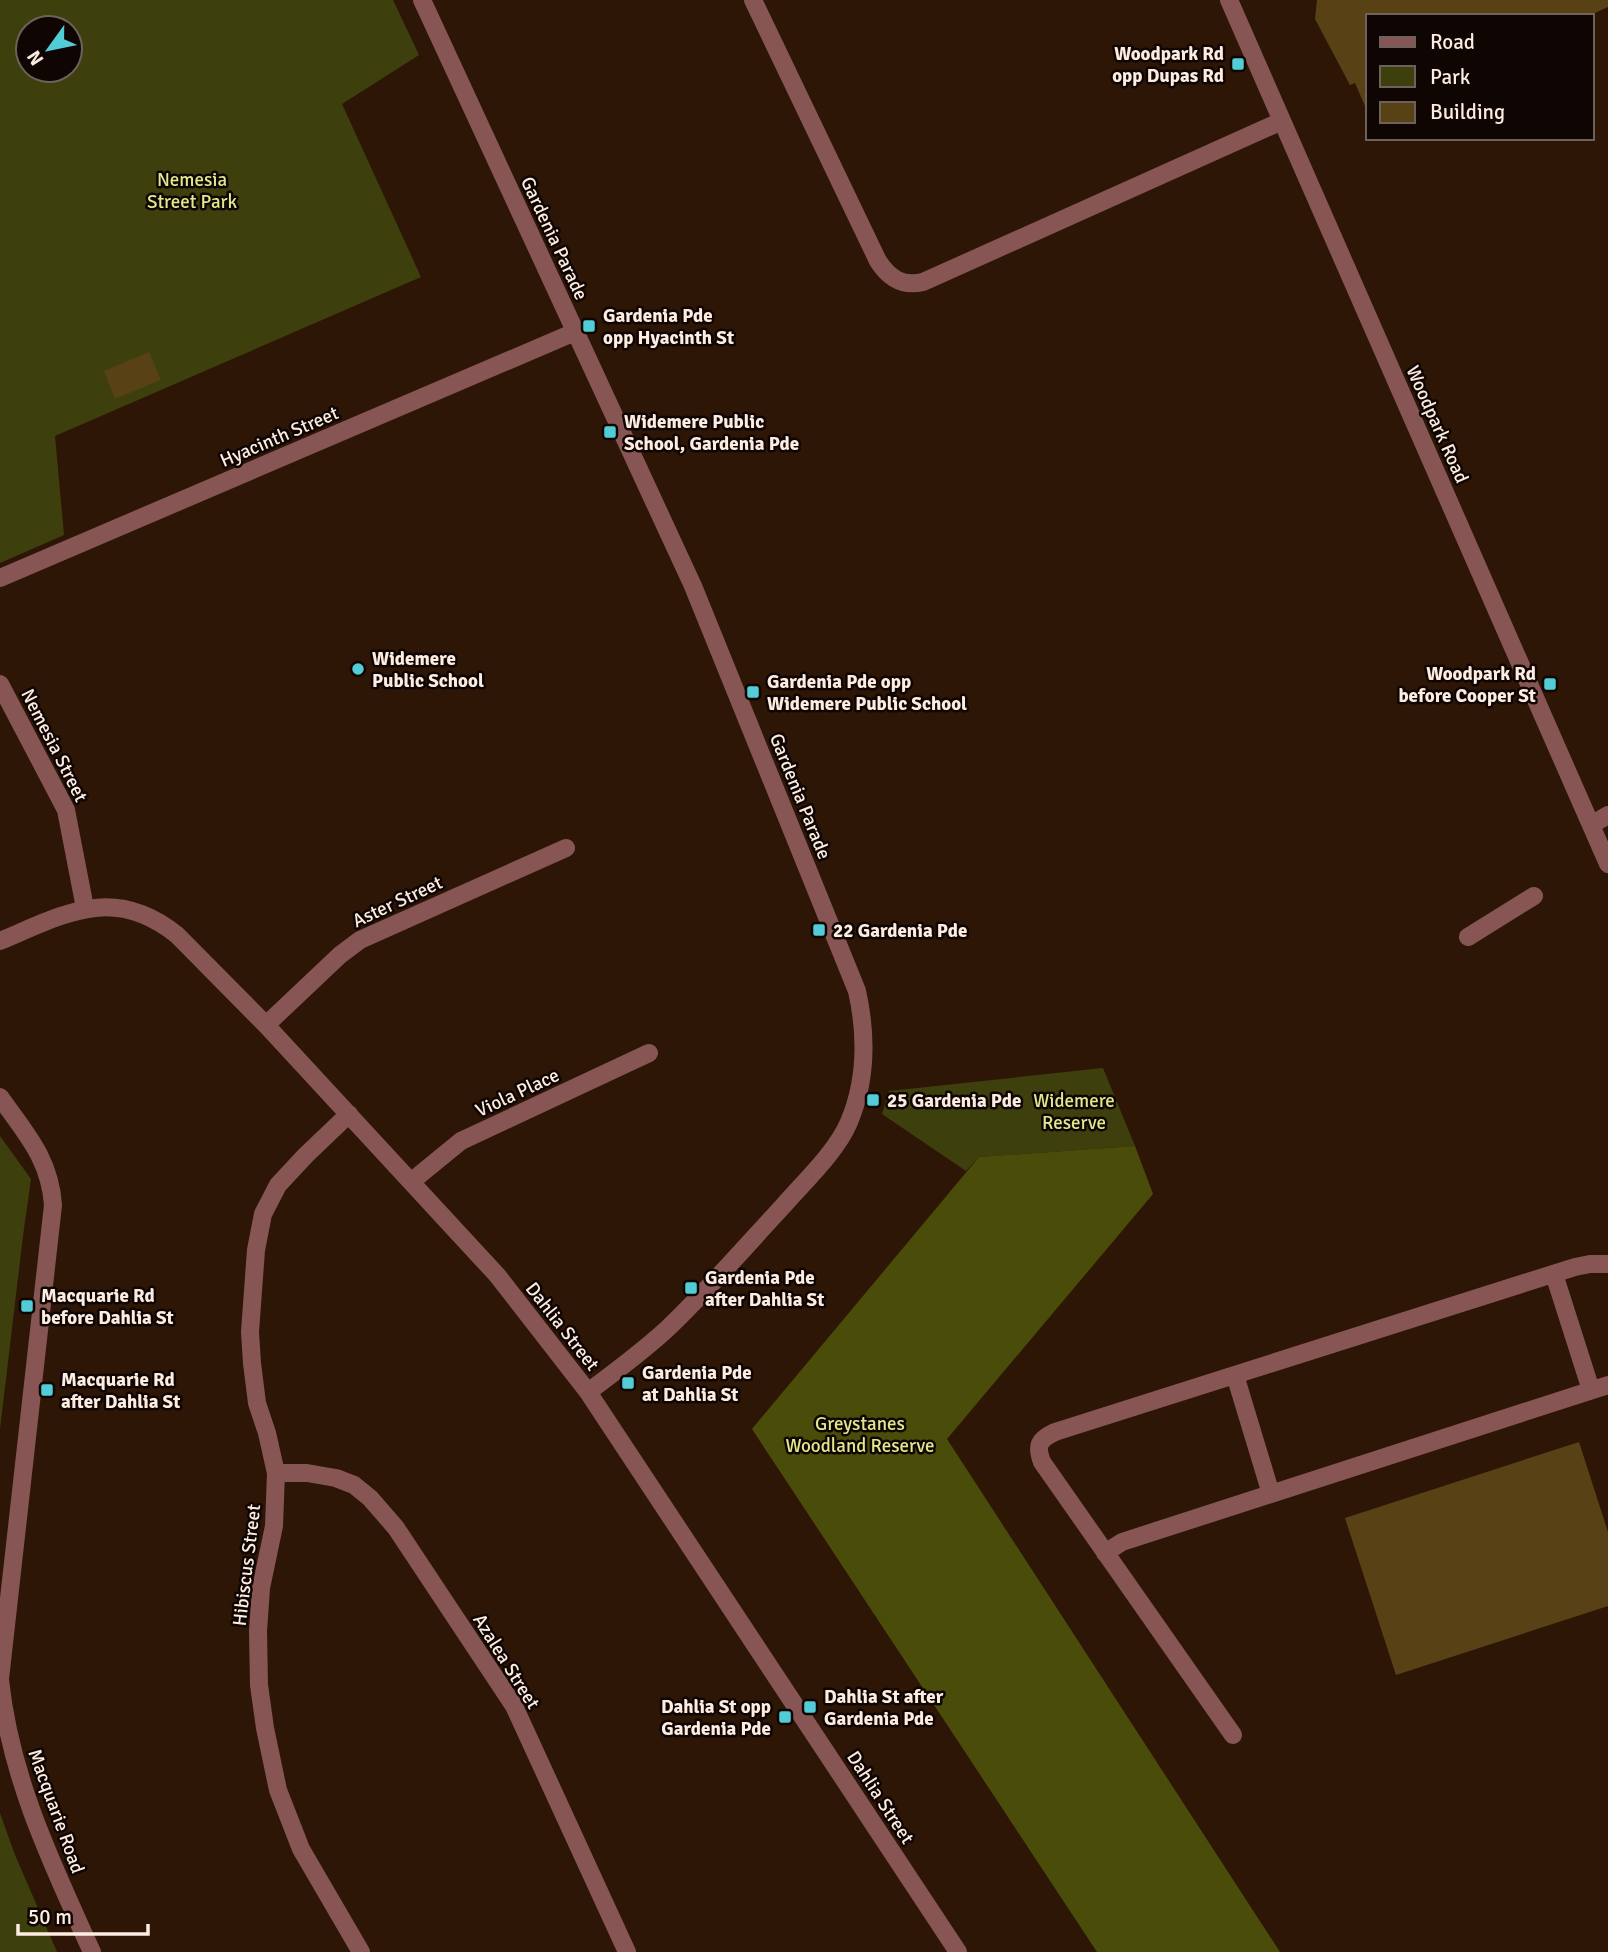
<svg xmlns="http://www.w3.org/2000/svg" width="1608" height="1952" viewBox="0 0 1608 1952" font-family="Signika,sans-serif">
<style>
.green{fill:#3d400d;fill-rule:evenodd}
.forest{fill:#4a4d09}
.building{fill:#584215}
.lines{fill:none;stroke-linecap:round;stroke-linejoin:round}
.minor{stroke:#875654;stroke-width:18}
.poi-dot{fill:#52ccd6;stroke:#0f0502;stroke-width:2.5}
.labels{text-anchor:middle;stroke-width:5;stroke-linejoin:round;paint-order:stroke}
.poi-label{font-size:19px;font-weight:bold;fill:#fdece2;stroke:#0f0502;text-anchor:start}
.park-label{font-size:19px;fill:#e1e98d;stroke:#0f0502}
.street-label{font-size:19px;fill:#fdece2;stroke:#0f0502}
</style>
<rect width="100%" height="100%" fill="#2e1607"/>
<!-- green -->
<path class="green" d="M0 0H393L419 55 342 104 421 277 55 436 64 535 0 563ZM28 28H70V70H28Z
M1103 1068 1135 1146 979 1157 966 1171 882 1114 889 1091Z
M0 1136 31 1179 23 1236 0 1429Z
M0 1813 15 1855 57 1952H0Z"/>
<!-- forest -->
<path class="forest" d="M1135 1146 1153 1194 947 1439 1280 1952H1097L752 1429 979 1157Z"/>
<!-- building -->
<path class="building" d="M1317 0H1608V7L1588 16H1368V113L1355 83 1350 85 1315 19Z
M149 352 161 380 115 399 104 371Z
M1579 1442 1608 1532V1606L1396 1675 1345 1518Z"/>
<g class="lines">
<!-- minor -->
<path class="minor" d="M422 0 693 586 857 991C867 1036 867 1079 849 1122 837 1151 805 1181 784 1205 745 1247 708 1290 667 1329 642 1352 615 1372 588 1392
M753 0 878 261C889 278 902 287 923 282L1282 121
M1229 0 1608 864
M0 578 575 332
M0 684 66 810 85 908
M1591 825 1608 815
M1468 937 1534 896
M0 941C65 914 113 884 177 935L266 1025 497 1275 588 1392 958 1952
M266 1025 340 955 360 940 566 848
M0 1097C26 1134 50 1159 53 1205L0 1679
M349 1114 306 1155 278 1185 263 1214 256 1250 250 1332 252 1363 257 1403 267 1433 276 1473 274 1526 261 1588 258 1631 259 1685 265 1728 278 1790 301 1849 361 1952
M412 1181 461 1141 649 1053
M1554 1274 1591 1390
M1235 1375 1271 1494
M276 1473H307L336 1478 354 1485 370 1498 396 1528 514 1706 627 1952
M1105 1553 1122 1542 1608 1385
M0 1680C10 1777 52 1864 92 1952
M1233 1735 1042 1462C1036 1446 1038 1440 1055 1432L1575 1267 1590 1264H1608"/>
</g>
<!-- markers -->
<g class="poi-dot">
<rect x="1231" y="57" width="14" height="14" rx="3.5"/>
<rect x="582" y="319" width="14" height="14" rx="3.5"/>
<rect x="603" y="425" width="14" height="14" rx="3.5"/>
<circle cx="358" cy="669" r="7"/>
<rect x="1543" y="677" width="14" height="14" rx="3.5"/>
<rect x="746" y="685" width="14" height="14" rx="3.5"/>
<rect x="812" y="923" width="14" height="14" rx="3.5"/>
<rect x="866" y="1093" width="14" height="14" rx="3.5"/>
<rect x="684" y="1281" width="14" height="14" rx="3.5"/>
<rect x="20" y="1299" width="14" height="14" rx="3.5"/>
<rect x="621" y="1376" width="14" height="14" rx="3.5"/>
<rect x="40" y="1383" width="14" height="14" rx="3.5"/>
<rect x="803" y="1700" width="14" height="14" rx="3.5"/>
<rect x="778" y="1710" width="14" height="14" rx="3.5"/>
</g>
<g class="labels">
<!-- poi labels -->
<g class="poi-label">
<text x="1224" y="60" text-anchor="end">Woodpark Rd<tspan x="1224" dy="22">opp Dupas Rd</tspan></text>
<text x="603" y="322">Gardenia Pde<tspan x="603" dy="22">opp Hyacinth St</tspan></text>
<text x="624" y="428">Widemere Public<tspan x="624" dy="22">School, Gardenia Pde</tspan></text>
<text x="372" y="665">Widemere<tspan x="372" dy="22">Public School</tspan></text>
<text x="1536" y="680" text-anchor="end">Woodpark Rd<tspan x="1536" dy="22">before Cooper St</tspan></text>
<text x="767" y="688">Gardenia Pde opp<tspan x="767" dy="22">Widemere Public School</tspan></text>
<text x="833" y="937">22 Gardenia Pde</text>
<text x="887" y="1107">25 Gardenia Pde</text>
<text x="705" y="1284">Gardenia Pde<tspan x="705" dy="22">after Dahlia St</tspan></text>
<text x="41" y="1302">Macquarie Rd<tspan x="41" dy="22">before Dahlia St</tspan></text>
<text x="642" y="1379">Gardenia Pde<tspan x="642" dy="22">at Dahlia St</tspan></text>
<text x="61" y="1386">Macquarie Rd<tspan x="61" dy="22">after Dahlia St</tspan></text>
<text x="824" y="1703">Dahlia St after<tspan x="824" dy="22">Gardenia Pde</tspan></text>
<text x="771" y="1713" text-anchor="end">Dahlia St opp<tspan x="771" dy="22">Gardenia Pde</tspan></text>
</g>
<!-- park labels -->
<g class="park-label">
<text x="192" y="186">Nemesia<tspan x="192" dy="22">Street Park</tspan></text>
<text x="1074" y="1107">Widemere<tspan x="1074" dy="22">Reserve</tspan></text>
<text x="860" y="1430">Greystanes<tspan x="860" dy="22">Woodland Reserve</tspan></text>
</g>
<!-- street labels -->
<g class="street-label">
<text transform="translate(555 238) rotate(65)" y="7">Gardenia Parade</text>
<text transform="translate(1438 424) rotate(66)" y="7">Woodpark Road</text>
<text transform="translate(279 436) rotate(-23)" y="7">Hyacinth Street</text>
<text transform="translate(55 745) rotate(63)" y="7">Nemesia Street</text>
<text transform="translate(801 796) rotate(68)" y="7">Gardenia Parade</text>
<text transform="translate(397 901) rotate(-25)" y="7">Aster Street</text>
<text transform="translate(517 1092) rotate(-25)" y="7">Viola Place</text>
<text transform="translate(563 1326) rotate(52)" y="7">Dahlia Street</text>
<text transform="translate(246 1565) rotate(-83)" y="7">Hibiscus Street</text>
<text transform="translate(507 1661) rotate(58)" y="7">Azalea Street</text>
<text transform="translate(881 1797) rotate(57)" y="7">Dahlia Street</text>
<text transform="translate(57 1811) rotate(70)" y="7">Macquarie Road</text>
</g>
</g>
<!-- legend -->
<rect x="1366" y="14" width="228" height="126" fill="#0f0502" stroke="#6e615c" stroke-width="2"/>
<rect x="1380" y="37" width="35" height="10" fill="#875654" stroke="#6e615c" stroke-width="2"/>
<text x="1430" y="49" font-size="21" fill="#fdece2">Road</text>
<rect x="1380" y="66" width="35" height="21" fill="#3d400d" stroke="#6e615c" stroke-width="2"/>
<text x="1430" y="84" font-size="21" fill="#fdece2">Park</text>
<rect x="1380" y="102" width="35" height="21" fill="#584215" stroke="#6e615c" stroke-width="2"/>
<text x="1430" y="119" font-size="21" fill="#fdece2">Building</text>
<!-- north arrow -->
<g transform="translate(49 49) rotate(237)"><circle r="33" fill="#0f0502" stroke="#6e615c" stroke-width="2"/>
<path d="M0-5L12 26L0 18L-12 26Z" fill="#52ccd6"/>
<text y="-10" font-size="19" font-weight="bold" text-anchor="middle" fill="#fdece2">N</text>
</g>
<!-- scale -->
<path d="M18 1924v10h130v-10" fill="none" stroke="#fdece2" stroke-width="3.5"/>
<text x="28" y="1924" font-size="21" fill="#fdece2" stroke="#0f0502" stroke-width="5" paint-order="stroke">50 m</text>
</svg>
